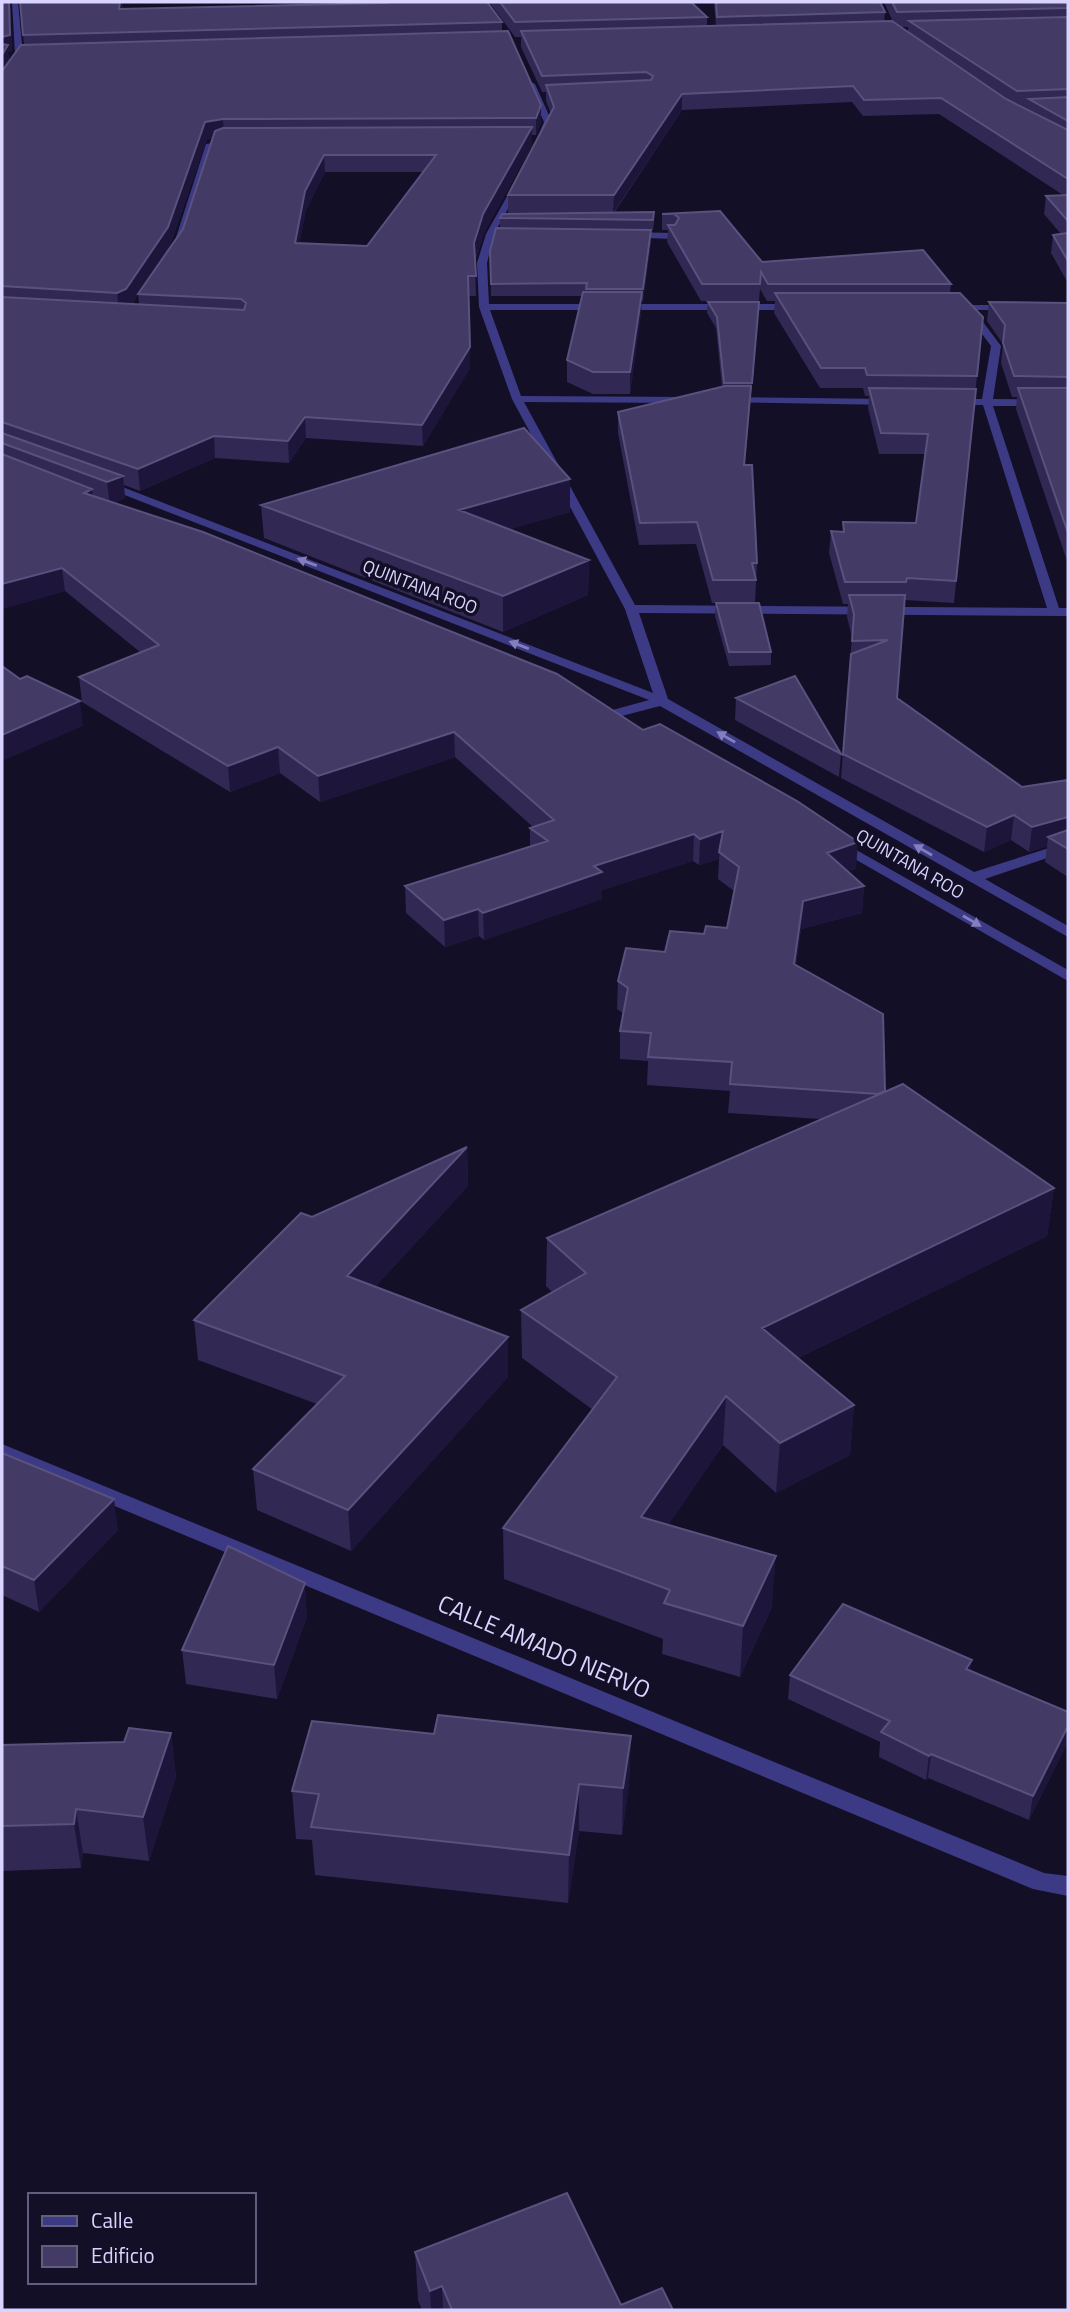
<svg xmlns="http://www.w3.org/2000/svg" width="1070" height="2312" viewBox="0 0 1070 2312" font-family="'Titillium Web',sans-serif">
<style>
.lines{fill:none;stroke-linecap:round;stroke-linejoin:round}
.minor{fill:#3d3a85;fill-rule:evenodd}
.wall{fill:#312854;fill-rule:evenodd}
.shaded-wall{fill:#1d163a}
.building{fill:#433a66;stroke:#5a527e;stroke-width:2;fill-rule:evenodd}
.oneway{fill:#837fbc}
.labels{text-anchor:middle;stroke-width:7;stroke-linejoin:round;paint-order:stroke}
.far-street-label{font-size:18px;fill:#d9d4ff;stroke:#130f26}
.near-street-label{font-size:24px;fill:#d9d4ff;stroke:#130f26}
</style>
<rect width="100%" height="100%" fill="#130f26"/>
<g class="lines">
<!-- minor -->
<path class="minor" d="M12 2H18L23 55 2 86V78L15 55Z
M531 82 535 84 552 122 544 142 540 144 536 142 544 122 527 84Z
M236 139V143L213 146 179 251 171 253 206 144Z
M519 179 523 182 494 234 487 263 489 304H799L804 307 799 310H490L521 396 692 397 697 400 692 403 524 402 635 605 1047 608 983 405H951L946 402 951 399H982L991 346 964 310 946 309V305H1015V309L1012 310H974L1001 346 993 399 1068 400V406H993L1059 608H1068V616L639 613 668 699 974 872 1068 842V851L985 879 1068 926V937L660 706 614 718 609 717V711L649 700 99 485V481H107L653 693 625 609 512 399 479 307 477 263 486 234 515 182Z
M627 232 673 233 677 236 673 239 624 237 623 235Z
M727 397 892 399 897 402 892 405 723 402 722 400Z
M837 839 1068 970V981L832 846 830 843 832 840Z
M2 1444 1044 1873 1068 1876V1896L1033 1889 2 1459Z"/>
</g>
<!-- wall -->
<path class="wall" d="M2 2H10L12 51 8 52 9 60 24 45 20 2 123 5V9L373 4 371 2H487L502 22V31L541 105V122L536 135H532V145L484 233 475 261 476 296H469L470 368 423 446 306 438 289 463 215 458 140 491 124 485 125 498 115 503 856 869 848 871 864 886 862 913 801 929 796 965 885 1091 1054 1188 1047 1236 798 1358 854 1405 850 1455 776 1493 723 1445 668 1525 772 1607 740 1677 662 1654 663 1639 504 1579 503 1528 593 1410 522 1358 521 1310 552 1292 546 1286 547 1238 820 1119 728 1113 730 1091 647 1085 648 1061 620 1059V1031L623 1013 617 1009 618 981 665 952 704 934 727 928 734 891 718 879 719 859 699 865 693 861 602 890V899L484 940 479 936 445 947 406 913 405 886 530 847V828L533 827 455 757 320 802 280 773 230 792 82 702 79 677 140 652 65 591 2 609ZM212 138 183 229 140 291 170 246 207 139ZM325 172H423L367 246 299 244 306 210ZM138 294 139 304H132Z
M489 2H691L707 17V26H716L714 2H880L885 12 884 22H893L884 2H1068V283L1051 253 1053 235 1061 234 1044 214 1046 196 1063 195 939 114 863 116 852 102 682 110 614 213 654 212V223L653 230H651V241L643 301H641V313L630 394H593L567 382V360L582 296H491L490 251 500 228V218L573 213H508V195L551 114 546 101V92H542L521 47V37H515ZM900 27H908V32Z
M720 211 762 262 951 284 950 293 983 317 954 603 905 600 897 698 1022 787 1068 780V877L1045 862 1047 846 1029 852 1011 840 984 852 841 778 852 637 847 617 848 604H843L829 553 831 531 843 532V522L916 523 925 454H879L868 408 869 396H865L863 388H820L774 313 775 301H767L760 289 759 301H701L667 242 668 230H662V214Z
M708 302 758 313 745 465 757 563 755 603 771 652V665L729 666 715 616 716 603H712L696 544 639 545 618 433V412L722 387 716 328 707 313Z
M989 302 1068 303V561H1067L1016 409 1017 397H1012L1001 363 1003 344 987 321Z
M261 505 570 512 510 529 589 560 588 595 503 632 264 538Z
M736 698 841 754 839 777 735 720Z
M467 1147 468 1186 375 1287 508 1337V1377L351 1551 257 1510 253 1469 317 1404 198 1360 194 1320 312 1217Z
M2 1453 118 1530 39 1612 2 1595Z
M307 1617 277 1699 186 1684 182 1650Z
M972 1660 970 1671 1068 1712V1742L1029 1820 928 1778 926 1780 879 1757 880 1742 788 1699 790 1675Z
M171 1733 176 1777 149 1861 83 1853 81 1868 2 1871V1745L124 1742Z
M434 1734 631 1736 629 1783 622 1835 579 1831 568 1903 315 1875 312 1840 296 1839 292 1791Z
M415 2252 621 2305 673 2310H422L418 2300Z"/>
<!-- shaded-wall -->
<path class="shaded-wall" d="M9 2H10L12 51 8 52 9 61 2 74V37Z
M120 2H123V5L121 24 119 9Z
M682 94V110L613 213 614 195Z
M541 105V122L536 135V118Z
M223 119 224 136 207 139 170 246 128 309 119 312 117 293 205 122Z
M532 127V145L484 233 474 262V243L483 214Z
M324 155 325 172 306 210 296 262 295 243 305 191Z
M651 230V241L643 301V289Z
M642 292 641 313 630 394V372Z
M470 347V368L423 446 422 425Z
M751 386 750 407 743 486 744 465Z
M305 417 306 438 289 463 288 441Z
M214 436 215 458 140 491 138 469Z
M123 476 125 498 110 505 107 482Z
M570 479V512L460 544 459 510Z
M92 489 94 512 84 493Z
M589 560 588 595 503 632V596Z
M62 568 65 591 2 609V584Z
M80 701 83 726 2 761V735Z
M454 732 455 757 320 802 318 776Z
M278 747 280 773 230 792 228 766Z
M1014 815 1011 840 984 852 987 827Z
M1068 817V840L1048 837 1047 846 1029 852 1032 827Z
M723 831 719 859 699 865 700 839Z
M694 834 693 861 602 890V899L484 940 483 913 594 866Z
M858 842 856 869 825 879 827 853Z
M864 886 862 913 801 929 792 992 794 964 803 901Z
M478 909 479 936 445 947 444 920Z
M467 1147 468 1186 349 1315 347 1276Z
M1054 1188 1047 1236 759 1377 762 1328Z
M508 1337V1377L351 1551 348 1510Z
M726 1396 723 1445 639 1568 641 1517Z
M854 1405 850 1455 776 1493 780 1443Z
M114 1499 118 1530 39 1612 34 1580Z
M776 1556 772 1607 740 1677 743 1626Z
M305 1583 307 1617 277 1699 274 1665Z
M972 1660 968 1684 966 1669Z
M1068 1726V1742L1029 1820 1033 1796Z
M171 1733 176 1777 149 1861 143 1817Z
M631 1736 629 1783 622 1835 623 1788Z
M931 1754 928 1778 926 1780 929 1756Z
M579 1784V1831L568 1903 569 1855Z
M76 1809 83 1853 81 1868 74 1824Z
M442 2286 443 2310H431L430 2291Z"/>
<!-- building -->
<path class="building" d="M2 2H9L10 35 2 37Z
M20 2H120L119 9 388 3 386 2H487L502 22 23 35Z
M500 2H691L707 17 515 22Z
M716 2H880L885 12 717 17Z
M892 2H1068V8L897 12Z
M1068 17V89L1017 91 909 21Z
M892 21 1006 99 1068 130V179L941 98 864 100 853 86 682 94 614 195H508L554 107 546 85 651 80 653 76 646 72 542 76 521 31Z
M508 31 541 105 536 118 223 119 205 122 168 227 126 289 117 293 2 286V71L21 45Z
M2 44 8 45 2 55Z
M1068 97V121L1029 99Z
M532 127 483 214 474 243 476 276H468L470 347 422 425 305 417 288 441 214 436 138 469 2 422V297L244 310 246 303 241 299 138 294 183 229 215 131 223 128ZM324 155H436L367 246 295 243 305 191Z
M1068 195V221L1046 196Z
M720 211 762 262 923 250 951 284H768L761 272 760 284H702L668 225H675L679 218 674 214H662Z
M654 212 653 220 500 218 502 214Z
M496 228 651 230 643 289H586L587 283 491 284 490 251Z
M1068 233V261L1053 235Z
M583 292H642L630 372H593L567 360Z
M775 293H960L983 317 977 376 867 375 865 368H821Z
M708 302H759L752 383H724L717 317Z
M989 302 1068 303V377L1014 376 1003 343 1005 325Z
M725 386H751L744 465H752L757 563H752L756 580H713L697 522 640 523 618 412Z
M869 388 976 389 956 581 907 578 906 582H845L831 531 844 532 843 522 916 523 928 434 881 433Z
M1018 388H1068V533Z
M524 428 570 479 459 510 589 560 503 596 261 505Z
M2 433 123 476 107 482 2 443Z
M2 454 92 489 84 493 203 532 557 674 643 730 660 724 797 801 858 842 827 853 864 886 803 901 794 964 883 1014 885 1091 878 1094 730 1084 732 1062 648 1057 651 1033 620 1031 628 988 618 981 626 948 665 952 670 931 704 934 706 926 727 928 739 867 719 852 723 831 700 839 694 834 594 866 602 872 483 913 478 909 444 920 405 886 548 841 530 828 554 820 454 732 318 776 278 747 228 766 79 677 159 645 62 568 2 584Z
M849 595H905L897 698 1022 787 1068 780V817L1032 827 1014 815 987 827 843 754 851 654 888 640 852 641 854 614Z
M716 603H759L771 652H729Z
M2 666 20 679 27 676 80 701 2 735Z
M795 676 841 754 736 698Z
M1068 830V849L1048 837Z
M903 1084 1054 1188 762 1328 854 1405 780 1443 726 1396 641 1517 776 1556 743 1626 664 1603 670 1590 503 1528 617 1377 521 1310 586 1273 547 1238Z
M467 1147 347 1276 508 1337 348 1510 253 1469 345 1376 194 1320 301 1213 312 1217Z
M2 1453 114 1499 34 1580 2 1566Z
M228 1546 305 1583 274 1665 182 1650Z
M843 1604 972 1660 966 1669 1068 1712V1726L1033 1796 931 1754 929 1756 881 1732 890 1721 790 1675Z
M438 1715 631 1736 623 1788 579 1784 569 1855 311 1827 319 1794 292 1791 312 1721 434 1734Z
M129 1728 171 1733 143 1817 76 1809 74 1824 2 1826V1745L124 1742Z
M567 2193 621 2305 662 2288 673 2310H452L442 2286 430 2291 415 2252Z"/>
<!-- one-way arrows -->
<defs><path id="oneway-solid" d="M-6-.8H1V-3.2L6.5 0L1 3.2V.8H-6Z" transform="scale(1.75)"/></defs>
<g class="oneway">
<use href="#oneway-solid" transform="translate(307 562) rotate(-159)"/>
<use href="#oneway-solid" transform="translate(519 645) rotate(-159)"/>
<use href="#oneway-solid" transform="translate(726 737) rotate(-150)"/>
<use href="#oneway-solid" transform="translate(923 850) rotate(-150)"/>
<use href="#oneway-solid" transform="translate(972 921) rotate(30)"/>
</g>
<g class="labels">
<!-- far-street labels -->
<g class="far-street-label">
<text transform="translate(420 587) rotate(21)" y="6">QUINTANA ROO</text>
<text transform="translate(910 864) rotate(30)" y="6">QUINTANA ROO</text>
</g>
<!-- near-street labels -->
<g class="near-street-label">
<text transform="translate(544 1647) rotate(23)" y="8">CALLE AMADO NERVO</text>
</g>
</g>
<!-- border -->
<rect width="1070" height="2312" fill="none" stroke="#d9d4ff" stroke-width="7"/>
<!-- legend -->
<rect x="28" y="2193" width="228" height="91" fill="#130f26" stroke="#625e7d" stroke-width="2"/>
<rect x="42" y="2216" width="35" height="10" fill="#3d3a85" stroke="#625e7d" stroke-width="2"/>
<text x="91" y="2228" font-size="21" fill="#d9d4ff">Calle</text>
<rect x="42" y="2246" width="35" height="21" fill="#433a66" stroke="#625e7d" stroke-width="2"/>
<text x="91" y="2263" font-size="21" fill="#d9d4ff">Edificio</text>
</svg>
